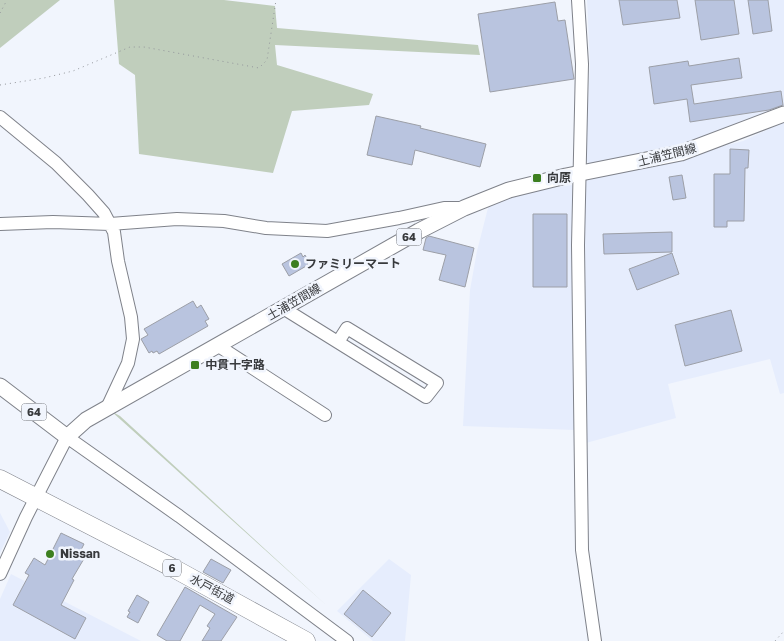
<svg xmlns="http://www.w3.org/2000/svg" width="784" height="641" viewBox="0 0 784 641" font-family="'Golos Text','Noto Sans JP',sans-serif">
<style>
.built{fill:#e6edfd}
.green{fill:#c0cebc}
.building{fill:#b9c4df;stroke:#9c9fa7}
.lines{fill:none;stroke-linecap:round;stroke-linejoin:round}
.minor-casing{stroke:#7f828a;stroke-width:14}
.major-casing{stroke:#7f828a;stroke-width:17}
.highway-casing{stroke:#7f828a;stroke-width:19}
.path{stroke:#93969b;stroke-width:1;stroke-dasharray:1 4;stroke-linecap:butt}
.minor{stroke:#fff;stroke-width:12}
.major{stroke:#fff;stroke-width:15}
.highway{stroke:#fff;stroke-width:18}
.poi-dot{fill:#3d7f20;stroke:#f1f5fd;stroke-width:2}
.labels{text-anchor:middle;stroke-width:5;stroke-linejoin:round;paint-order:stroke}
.shield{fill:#f1f5fd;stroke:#707277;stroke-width:1}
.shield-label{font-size:11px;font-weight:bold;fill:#383a3d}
.street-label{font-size:12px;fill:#383a3d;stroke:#f1f5fd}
.poi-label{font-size:12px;font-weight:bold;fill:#383a3d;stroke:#f1f5fd;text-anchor:start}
</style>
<rect width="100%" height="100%" fill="#f1f5fd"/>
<!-- built -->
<path class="built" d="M587 0H784V110L711 140 589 164 585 158 590 65Z
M784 122V393L780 394 770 359 668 384 676 418 586 443 585 181 743 141Z
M572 185 574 430 463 426 470 290 477 251 489 204 537 190Z
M0 513 10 532 0 553Z
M389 559 411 575 405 641H373L337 611Z
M11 574 141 641H0V599Z"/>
<!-- green -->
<path class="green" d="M0 0H60L0 48Z
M114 0H224L275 6 277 28 478 45 480 55 275 45 277 65 373 94 369 105 292 111 273 173 139 154 135 75 119 64Z
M111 411 120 416 326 605Z"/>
<!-- building -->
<path class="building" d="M619 0H677L680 18 623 25Z
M695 0H734L739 34 701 40Z
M748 0H768L772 31 753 34Z
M555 2 558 21 565 20 574 79 490 92 478 14Z
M739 58 742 78 691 85 694 104 781 91 783 105 769 110 690 122 687 99 654 104 649 67 688 61 689 66Z
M376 116 421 126 420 128 486 144 480 167 415 150 412 165 367 155Z
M730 149 749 150 748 168H745L744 221H727V227H714V174H730Z
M682 175 686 198 673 200 669 177Z
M533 214H567V287H533Z
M672 232V252L604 254 603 234Z
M429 236 474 248 465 287 439 280 446 255 423 250 426 238Z
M301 253 303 257 305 255 309 262 307 263 308 265 289 276 282 264Z
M672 253 679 274 637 290 629 269Z
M193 301 197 308 201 305 209 319 205 321 208 326 159 354 157 351 153 353 152 351 149 353 141 339 148 335 144 329Z
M731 310 742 351 685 366 675 325Z
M61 533 84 544 79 554 85 557 72 579 74 580 61 605 86 618 75 639 13 605 29 575 25 573 34 558 45 565Z
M211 559 231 570 223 583 203 572Z
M185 587 237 617 221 641H202L210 628 207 626 215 614 200 605 180 641H167L157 635Z
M363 590 391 613 372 637 344 614Z
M137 595 149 602 138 623 127 617 130 612 128 611Z"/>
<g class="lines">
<defs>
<path id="minor" d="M578 0 582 64 578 245 582 550 595 641
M0 117 56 163 88 195 104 213 114 232 118 261 131 317 133 339 128 363 107 408
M0 224 53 222 110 224 177 219 224 221 266 228 327 231 399 218 444 208H464
M283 308 426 397 437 383 347 328 338 342
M217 345 325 415
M0 574 26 517 67 437 179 516 347 641"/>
<path id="major" d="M0 386 67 437 86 420 419 231 464 208 509 190 566 176 681 153 784 114"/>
<path id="highway" d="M0 479 175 569 306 641"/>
</defs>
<!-- minor casing -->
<use href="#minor" class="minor-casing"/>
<!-- major casing -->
<use href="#major" class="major-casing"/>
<!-- highway casing -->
<use href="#highway" class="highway-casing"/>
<!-- path -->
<path class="path" d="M0 13 7 0
M0 85 44 78 73 71 130 47H144L259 68 267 60 276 0
M775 641 784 631"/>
<!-- minor -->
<use href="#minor" class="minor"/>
<!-- major -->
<use href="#major" class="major"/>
<!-- highway -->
<use href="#highway" class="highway"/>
</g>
<!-- markers -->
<g class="poi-dot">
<rect x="532" y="173" width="10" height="10" rx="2.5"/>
<circle cx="295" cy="264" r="5"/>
<rect x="190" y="360" width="10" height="10" rx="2.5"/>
<circle cx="50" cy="554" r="5"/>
</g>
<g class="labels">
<!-- shield labels -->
<g class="shield">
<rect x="396.5" y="228.5" width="25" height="17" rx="4"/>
<rect x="21.5" y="403.5" width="25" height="17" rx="4"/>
<rect x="163" y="559.5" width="18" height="17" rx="4"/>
</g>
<g class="shield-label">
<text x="409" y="241">64</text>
<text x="34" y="416">64</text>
<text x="172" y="572">6</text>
</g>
<!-- street labels -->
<g class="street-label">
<text transform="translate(667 155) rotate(-14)" y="4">土浦笠間線</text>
<text transform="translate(294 302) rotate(-30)" y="4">土浦笠間線</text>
<text transform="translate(212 589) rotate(28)" y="4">水戸街道</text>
</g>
<!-- poi labels -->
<g class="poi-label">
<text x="547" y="182">向原</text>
<text x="305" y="268">ファミリーマート</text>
<text x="205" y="369">中貫十字路</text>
<text x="60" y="558">Nissan</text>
</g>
</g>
</svg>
